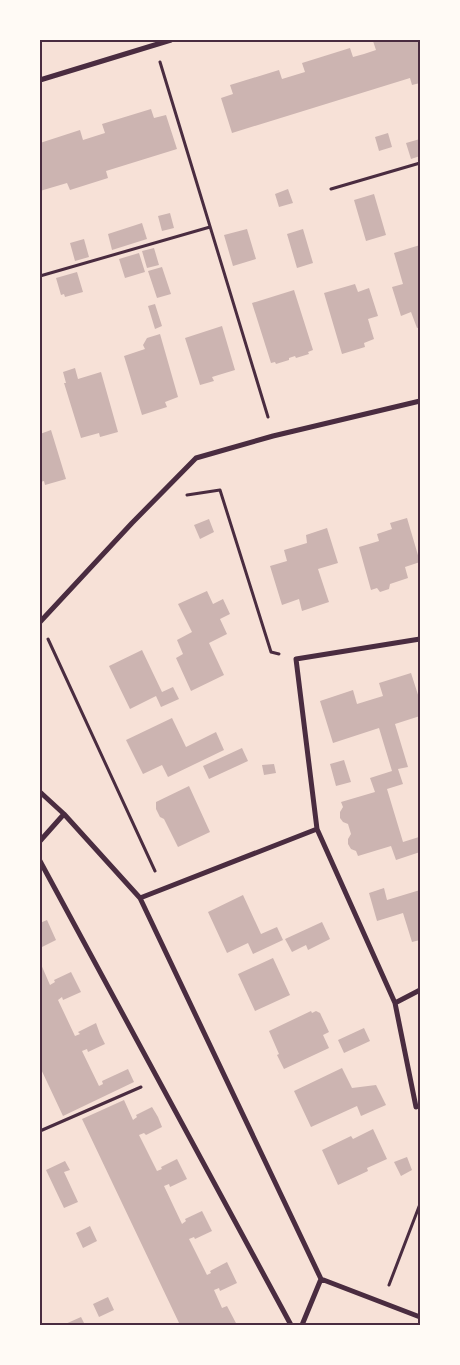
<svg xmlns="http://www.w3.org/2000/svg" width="460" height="1365" viewBox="0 0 460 1365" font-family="'IBM Plex Sans',sans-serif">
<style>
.building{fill:#ccb4b1}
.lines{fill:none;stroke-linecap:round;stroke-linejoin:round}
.path{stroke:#4a2c40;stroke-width:3}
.minor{stroke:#4a2c40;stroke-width:5}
.neatline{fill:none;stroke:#4a2c40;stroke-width:2}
</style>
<rect width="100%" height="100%" fill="#f7e1d7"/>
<!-- building -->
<path class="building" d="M376 40H420V83L412 85 410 78 232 133 221 98 233 94 230 85 279 70 282 79 305 72 302 63 350 48 353 57 364 54 376 50 373 41Z
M151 109 154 118 166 115 177 149 106 171 108 178 70 190 67 183 40 191V143L80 130 83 140 105 133 102 124Z
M388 133 392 147 379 151 375 137Z
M420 139V156L411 159 406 143Z
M288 189 293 203 279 207 275 194Z
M374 194 386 235 366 241 354 200Z
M170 213 174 228 162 231 158 216Z
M142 223 147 239 112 250 108 234Z
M247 229 256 259 233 266 224 235Z
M303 229 313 263 297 268 287 234Z
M84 239 89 257 75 261 70 243Z
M420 245V327L417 328 411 312 401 316 392 287 403 284 394 253Z
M154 248 159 265 147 268 142 251Z
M139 253 145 272 125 278 119 259Z
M162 267 171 294 157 298 148 271Z
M77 272 83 292 65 297 64 294 61 295 56 278Z
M355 284 358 292 369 288 378 316 368 319 374 339 364 343 365 347 342 354 324 293Z
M294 290 313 350 308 352 309 354 296 358 295 356 289 358V360L276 364 275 362 271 363 252 303Z
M155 304 162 326 155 329 148 306Z
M222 326 235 370 212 377 214 381 200 385 185 338Z
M160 334 178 397 165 402 167 407 142 415 124 356 145 349 143 345 147 338Z
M75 368 78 379 101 372 118 432 100 437 99 433 81 438 64 383H66L63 372Z
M51 430 66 479 45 485 44 481 40 482V434Z
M407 518 420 562 405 567 408 578 390 584 389 589 380 592 377 588 371 590 359 547 379 541 377 534 392 529 390 523Z
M209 519 214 532 200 539 194 525Z
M327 528 338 563 318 569 329 602 302 611 299 599 282 605 270 566 287 561 284 550 307 543 306 535Z
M207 591 213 604 223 599 230 614 220 619 227 634 209 643 224 675 191 691 176 658 183 654 177 640 192 632 178 604Z
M142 650 162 692 173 687 179 699 161 707 156 696 130 709 109 666Z
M411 673 420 701V716L395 724 408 767 398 769 403 784 387 789 403 842 419 837 420 852 396 860 391 846 358 856 356 851 351 849 348 844V839L351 834 348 824 343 822 340 818V812L343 807 341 802 375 792 370 778 392 771 379 728 333 743 320 701 353 690 357 704 383 696 379 683Z
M172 718 186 747 216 732 224 750 168 777 162 765 143 774 126 740Z
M242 748 248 761 209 779 203 766Z
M344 760 351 782 336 786 330 764Z
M274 764 276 773 264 775 262 765Z
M189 786 210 832 178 847 164 819 160 817 156 809V802Z
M384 888 387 900 420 890V940L412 942 403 913 377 921 369 893Z
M243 895 261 934 277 927 283 940 253 954 248 943 227 953 208 912Z
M47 920 56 940 40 948V923Z
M322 922 330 939 308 950 306 945 292 952 285 939Z
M273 958 290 995 255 1011 238 974Z
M40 962 50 985 55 982 54 980 71 972 81 992 63 1000 62 997 58 1000 75 1036 80 1034 78 1032 96 1023 100 1034 105 1044 88 1052 87 1049 82 1051 99 1086 103 1084 102 1081 128 1069 134 1082 63 1116 40 1067Z
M311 1011 312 1013 316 1011 320 1013 329 1032 323 1035 329 1048 284 1069 277 1055 279 1054 269 1031Z
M364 1028 370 1041 344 1053 338 1040Z
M342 1068 352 1088 376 1085 386 1105 361 1116 357 1106 311 1127 294 1091Z
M124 1100 133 1120 137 1117 136 1115 152 1107 158 1117 162 1127 146 1135 144 1133 139 1135 157 1171 162 1169 161 1167 177 1159 187 1179 170 1187 169 1184 164 1186 182 1224 186 1221 185 1219 202 1211 212 1231 195 1239 194 1237 189 1239 207 1275 211 1273 210 1271 227 1262 237 1283 220 1291 219 1288 214 1290 222 1308 227 1306 237 1325H180L82 1119Z
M373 1129 387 1159 367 1168 368 1171 338 1185 322 1150 351 1136 353 1139Z
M407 1157 412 1170 401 1176 394 1162Z
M65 1161 70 1170 64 1172 78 1202 64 1208 46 1170Z
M90 1226 97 1241 83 1248 76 1233Z
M108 1297 114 1310 99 1317 93 1304Z
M81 1317 85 1325H63Z"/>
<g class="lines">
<!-- path -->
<path class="path" d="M160 62 268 417
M331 189 420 163
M40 276 210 227
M187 495 220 490 271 652 279 654
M48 639 155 871
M40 1131 141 1087
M389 1285 420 1204"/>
<!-- minor -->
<path class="minor" d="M40 80 171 40
M40 622 132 523 196 458 273 436 420 401
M420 639 296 659 317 829 395 1003 420 990
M40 792 64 814 140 898 321 1279 420 1317
M40 841 64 814
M40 861 291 1325
M140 898 317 829
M395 1003 416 1107
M302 1325 321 1279"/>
</g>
<!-- border -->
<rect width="460" height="1365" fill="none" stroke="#fffaf5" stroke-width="82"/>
<rect x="41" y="41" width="378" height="1283" class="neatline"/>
</svg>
